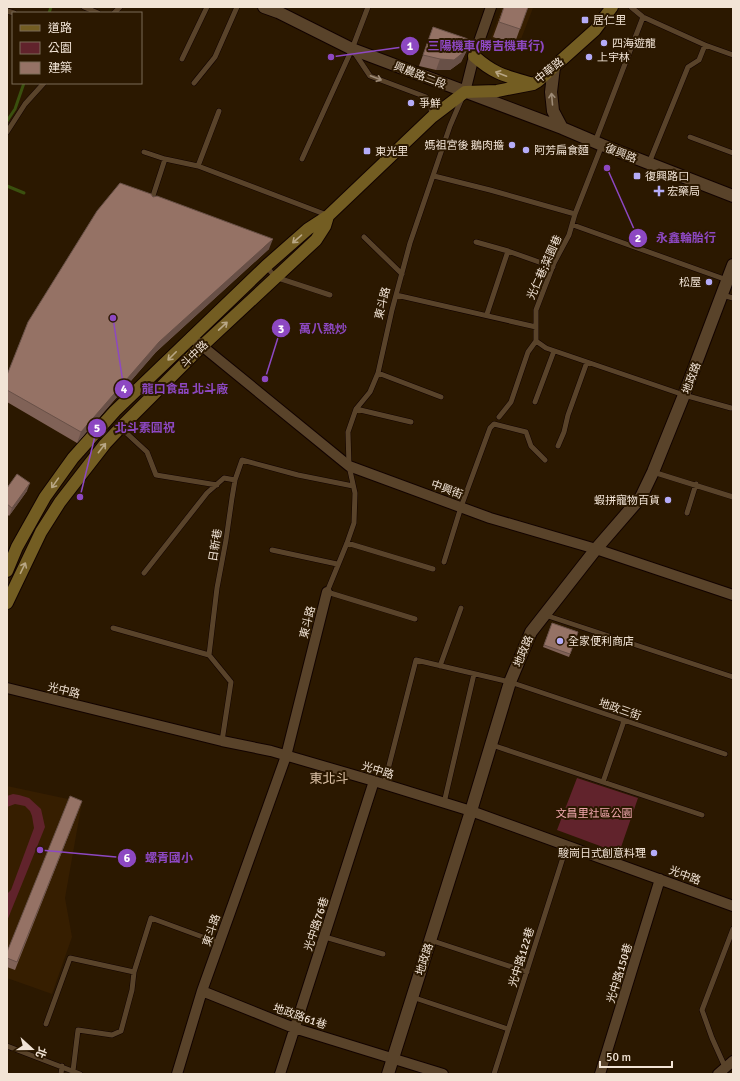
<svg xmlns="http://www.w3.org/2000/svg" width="740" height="1081" viewBox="0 0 740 1081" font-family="Signika,'Noto Sans TC',sans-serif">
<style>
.built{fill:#361e00}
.green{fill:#61232c}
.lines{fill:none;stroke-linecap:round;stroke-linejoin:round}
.stream{stroke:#3a500e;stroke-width:3}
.service-casing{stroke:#120300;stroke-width:6}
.minor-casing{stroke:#120300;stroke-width:12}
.tertiary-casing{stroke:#120300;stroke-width:14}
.secondary-casing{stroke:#120300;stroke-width:14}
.service{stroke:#59432a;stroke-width:5}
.minor{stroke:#59432a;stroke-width:10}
.tertiary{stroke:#59432a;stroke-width:12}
.secondary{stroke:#735d22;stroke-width:12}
.wall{fill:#806257}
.shaded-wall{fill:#685047}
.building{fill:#957265;stroke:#685047}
.oneway{stroke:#b9a785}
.oneway2{stroke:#9e8b77}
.poi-dot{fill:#b5acf8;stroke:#2b1800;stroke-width:1.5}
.labels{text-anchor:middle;stroke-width:4;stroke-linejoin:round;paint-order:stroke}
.poi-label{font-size:11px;fill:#f2e4d6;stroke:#2b1800;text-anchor:start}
.street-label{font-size:11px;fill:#f2e4d6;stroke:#2b1800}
.park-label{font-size:11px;fill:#f1a7ad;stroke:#2b1800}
.quarter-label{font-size:13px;fill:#dcc2a6;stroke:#2b1800}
.leader{fill:none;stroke:#8d48c2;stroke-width:1.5}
.callout-dot{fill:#8d48c2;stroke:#2b1800;stroke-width:1.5}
.mark-label{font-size:12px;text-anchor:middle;font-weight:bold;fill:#fff}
.callout-label{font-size:12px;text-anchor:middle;font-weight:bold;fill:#8d48c2;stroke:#2b1800;stroke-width:4;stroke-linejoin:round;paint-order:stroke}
</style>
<rect width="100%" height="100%" fill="#2b1800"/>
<!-- built -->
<path class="built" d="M502 7H529L533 8 518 47 487 49Z
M7 786 82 802 65 898 72 937 52 994 7 978Z"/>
<!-- green -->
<path class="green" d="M577 778 638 798 619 853 557 830Z
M13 794 19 795 29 798 41 809 45 827 7 921V894L11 890 34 828 32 816 30 811 25 806 15 804 7 807V796Z"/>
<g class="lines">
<!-- stream -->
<path class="stream" d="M49 13 51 7
M7 121 15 109 24 83
M7 186 24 193"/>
<defs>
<path id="service" d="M84 7 98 13
M631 7 643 17 705 45 733 55
M7 11 14 13
M114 13 120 7
M354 52 370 76 426 97 430 102 432 116
M182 59 207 7
M194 83 215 57 237 7
M7 132 25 104 44 83
M690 137 733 153
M595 142 643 17
M602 145 575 214 569 235 554 263 536 310V341L546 348 684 395 731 408
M144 152 165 159 198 166 327 215
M302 159 352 49 368 7
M649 163 688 67 699 60 705 45
M198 166 219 111
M434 176 490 190 575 214
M151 202 165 159
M573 225 727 280
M364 237 402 274
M476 242 508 251
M267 267 275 277 330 295
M396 295 536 327
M722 295 733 298
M487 314 508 251 553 267
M378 373 441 397
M535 402 554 351
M356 409 411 422
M499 417 511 402 528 352 536 341
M121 428 147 452 156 475 217 485
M558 446 564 432 568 415 587 362
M653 472 733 497
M687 513 696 484
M347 543 433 569
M272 550 337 564
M444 562 461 507 490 428 494 424 526 432 531 446 545 460
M144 573 207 493 224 478 235 480
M545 615 733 677
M415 619 327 592 347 543 354 523 355 493 349 466 348 432 356 409 370 392 378 373 392 310 410 243 450 126 462 98
M113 628 209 655
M440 666 461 608
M222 741 231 682 209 655 217 588 226 540 232 498 235 480 242 460 298 475 353 486
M492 745 702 815
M603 782 624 721
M384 785 416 660 510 682 725 754
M444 803 474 674
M325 937 383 954
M430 940 527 972
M412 997 508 1029
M46 1024 70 958 134 972
M7 1046 80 1074
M725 1067 712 1038 702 1010 733 929
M73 1071 78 1030 112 1035 121 1031 132 990 134 972 151 918 219 943
M61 1074 62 1066
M494 1074 567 845"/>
<path id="minor" d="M465 92 474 56 491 7
M191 337 349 466 490 518 596 549 733 595
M7 688 222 741 271 751 374 781 471 811 733 906
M202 991 294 1028 443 1074
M177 1074 202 991 286 756 327 592
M280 1074 374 781
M600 1074 660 879
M718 1074 733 1061"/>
<path id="tertiary" d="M264 7 278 12 352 49 562 128 602 145 733 196
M554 67 551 92 553 111 562 128
M388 1074 471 811 510 682 531 632 596 549 641 497 653 472 684 395 733 265"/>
<path id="secondary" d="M474 56C494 74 505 76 530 83
M7 571 17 547 45 497 73 458 115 411 266 266 308 229 328 216 432 117 465 92 497 91 533 84 538 81 595 30 612 7
M7 603 41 532 60 502 105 444 120 428 201 347 316 240 325 226 328 216"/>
</defs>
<!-- service casing -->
<use href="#service" class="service-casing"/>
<!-- minor casing -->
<use href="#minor" class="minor-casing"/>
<!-- tertiary casing -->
<use href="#tertiary" class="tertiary-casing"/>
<!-- secondary casing -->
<use href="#secondary" class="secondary-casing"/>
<!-- service -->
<use href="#service" class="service"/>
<!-- minor -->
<use href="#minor" class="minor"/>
<!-- tertiary -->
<use href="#tertiary" class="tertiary"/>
<!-- secondary -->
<use href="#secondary" class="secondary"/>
</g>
<!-- wall -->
<path class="wall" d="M504 7H528L514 45 493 37Z
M433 27 471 40 467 50 461 62 450 70H436L419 66Z
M153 197 269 249 156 352 77 443 7 402V375Z
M7 488 27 491 9 516 7 514Z
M552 623 578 632 569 657 543 647Z
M79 809 15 970 7 967V952Z"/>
<!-- shaded-wall -->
<path class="shaded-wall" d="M471 40 467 50 461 62 450 70H436L440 59Z
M273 239 269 249 156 352 77 443 81 432 159 342Z
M30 483 27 491 9 516 12 508Z"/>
<!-- building -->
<path class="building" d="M504 7H528L520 29 499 22Z
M433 27 471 40 464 52 454 60 440 59 423 55Z
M120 183 151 194 153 197 157 196 273 239 159 342 81 432 7 390V375L28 322 97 211Z
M17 474 30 483 12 508 7 504V488Z
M552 623 578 632 570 654 544 645Z
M70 796 82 801 17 962 7 958V952Z"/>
<!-- one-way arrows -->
<defs><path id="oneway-shaft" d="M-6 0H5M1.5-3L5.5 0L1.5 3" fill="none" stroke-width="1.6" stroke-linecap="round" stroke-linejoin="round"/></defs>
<g class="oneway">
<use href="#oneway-shaft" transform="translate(501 74) rotate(-159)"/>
<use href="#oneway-shaft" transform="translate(297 239) rotate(139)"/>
<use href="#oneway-shaft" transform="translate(223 326) rotate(-43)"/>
<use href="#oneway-shaft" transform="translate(172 356) rotate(135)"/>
<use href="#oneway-shaft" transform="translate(102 448) rotate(-52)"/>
<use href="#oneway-shaft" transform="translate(55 483) rotate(125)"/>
<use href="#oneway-shaft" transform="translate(23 568) rotate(-64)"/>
</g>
<g class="oneway2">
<use href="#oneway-shaft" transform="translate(376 78) rotate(21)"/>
<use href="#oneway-shaft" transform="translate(552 99) rotate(-95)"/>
</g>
<!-- markers -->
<g class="poi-dot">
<rect x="581" y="16" width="8" height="8" rx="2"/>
<circle cx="604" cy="43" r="4"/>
<circle cx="589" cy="57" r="4"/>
<circle cx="411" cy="103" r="4"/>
<circle cx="512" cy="145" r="4"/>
<circle cx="526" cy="150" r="4"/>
<rect x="363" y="147" width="8" height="8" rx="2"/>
<rect x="633" y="172" width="8" height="8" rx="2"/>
<path d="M657 185h4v4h4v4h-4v4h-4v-4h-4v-4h4z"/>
<circle cx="709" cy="282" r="4"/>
<circle cx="668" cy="500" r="4"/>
<circle cx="560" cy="641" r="4"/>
<circle cx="654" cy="853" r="4"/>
</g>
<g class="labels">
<!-- poi labels -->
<g class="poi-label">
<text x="593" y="24">居仁里</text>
<text x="612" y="47">四海遊龍</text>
<text x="597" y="61">上宇林</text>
<text x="419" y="107">爭鮮</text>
<text x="504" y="149" text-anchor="end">媽祖宮後 鵝肉擔</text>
<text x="534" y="154">阿芳扁食麵</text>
<text x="375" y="155">東光里</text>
<text x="645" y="180">復興路口</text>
<text x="667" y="195">宏藥局</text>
<text x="701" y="286" text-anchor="end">松屋</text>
<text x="660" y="504" text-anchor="end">蝦拼寵物百貨</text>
<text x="568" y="645">全家便利商店</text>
<text x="646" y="857" text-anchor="end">駿崗日式創意料理</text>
</g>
<!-- street labels -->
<g class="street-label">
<text transform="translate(549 70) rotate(-39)" y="4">中華路</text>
<text transform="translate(420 75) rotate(21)" y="4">興農路二段</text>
<text transform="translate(621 153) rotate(21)" y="4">復興路</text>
<text transform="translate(544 267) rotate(-66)" y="4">光仁巷;菜園巷</text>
<text transform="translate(382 303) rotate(-76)" y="4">東斗路</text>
<text transform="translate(194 354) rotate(-44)" y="4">斗中路</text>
<text transform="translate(691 378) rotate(-70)" y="4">地政路</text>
<text transform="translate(447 489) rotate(20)" y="4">中興街</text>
<text transform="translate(215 545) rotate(-81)" y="4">日新巷</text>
<text transform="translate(307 622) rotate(-76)" y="4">東斗路</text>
<text transform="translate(523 651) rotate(-67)" y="4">地政路</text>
<text transform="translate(64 690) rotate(14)" y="4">光中路</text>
<text transform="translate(620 709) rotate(19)" y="4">地政三街</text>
<text transform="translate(378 770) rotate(17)" y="4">光中路</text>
<text transform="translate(685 875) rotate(20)" y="4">光中路</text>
<text transform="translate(316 924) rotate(-72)" y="4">光中路76巷</text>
<text transform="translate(211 930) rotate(-71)" y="4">東斗路</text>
<text transform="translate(521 957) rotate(-73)" y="4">光中路122巷</text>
<text transform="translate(424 959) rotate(-72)" y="4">地政路</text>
<text transform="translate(619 973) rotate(-73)" y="4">光中路150巷</text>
<text transform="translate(300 1016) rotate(19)" y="4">地政路61巷</text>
</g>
<!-- park labels -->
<g class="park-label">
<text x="594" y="817">文昌里社區公園</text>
</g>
<!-- quarter labels -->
<g class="quarter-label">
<text x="329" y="783">東北斗</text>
</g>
</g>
<!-- callouts -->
<path class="leader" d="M331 57L410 46M607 168L638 238M265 379L281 328M113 318L124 389M80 497L97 428M40 850L127 858"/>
<g class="callout-dot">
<circle cx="331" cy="57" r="4"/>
<circle cx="607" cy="168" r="4"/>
<circle cx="265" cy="379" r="4"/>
<circle cx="113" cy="318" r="4"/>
<circle cx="80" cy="497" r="4"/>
<circle cx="40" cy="850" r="4"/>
<circle cx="410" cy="46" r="10"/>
<circle cx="638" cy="238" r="10"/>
<circle cx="281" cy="328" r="10"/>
<circle cx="124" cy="389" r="10"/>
<circle cx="97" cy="428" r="10"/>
<circle cx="127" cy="858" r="10"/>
</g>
<g class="mark-label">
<text x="410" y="50">1</text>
<text x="638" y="242">2</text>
<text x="281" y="333">3</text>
<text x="124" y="393">4</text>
<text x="97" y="432">5</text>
<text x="127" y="862">6</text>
</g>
<g class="callout-label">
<text x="486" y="50">三陽機車(勝吉機車行)</text>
<text x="686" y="242">永鑫輪胎行</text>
<text x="323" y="333">萬八熱炒</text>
<text x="185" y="393">龍口食品 北斗廠</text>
<text x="145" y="432">北斗素圓祝</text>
<text x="169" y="862">螺青國小</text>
</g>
<!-- border -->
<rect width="740" height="1081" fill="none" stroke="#f2e4d6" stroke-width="16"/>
<!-- legend -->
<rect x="12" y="12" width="130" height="72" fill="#2b1800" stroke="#7b6a56"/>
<rect x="20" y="25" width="20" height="6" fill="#735d22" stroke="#7b6a56"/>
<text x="48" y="32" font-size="12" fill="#f2e4d6">道路</text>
<rect x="20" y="42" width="20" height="12" fill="#61232c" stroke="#7b6a56"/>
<text x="48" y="52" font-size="12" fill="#f2e4d6">公園</text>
<rect x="20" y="62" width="20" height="12" fill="#957265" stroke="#7b6a56"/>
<text x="48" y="72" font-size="12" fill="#f2e4d6">建築</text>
<!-- north arrow -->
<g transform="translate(32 1049) rotate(111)" stroke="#2b1800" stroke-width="3" paint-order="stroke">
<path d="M0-3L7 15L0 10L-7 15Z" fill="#f2e4d6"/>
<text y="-6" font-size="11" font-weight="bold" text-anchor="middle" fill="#f2e4d6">北</text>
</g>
<!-- scale -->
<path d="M600 1061v6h72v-6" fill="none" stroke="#f2e4d6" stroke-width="2"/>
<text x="606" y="1061" font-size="12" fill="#f2e4d6" stroke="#2b1800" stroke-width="3" paint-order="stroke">50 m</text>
</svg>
